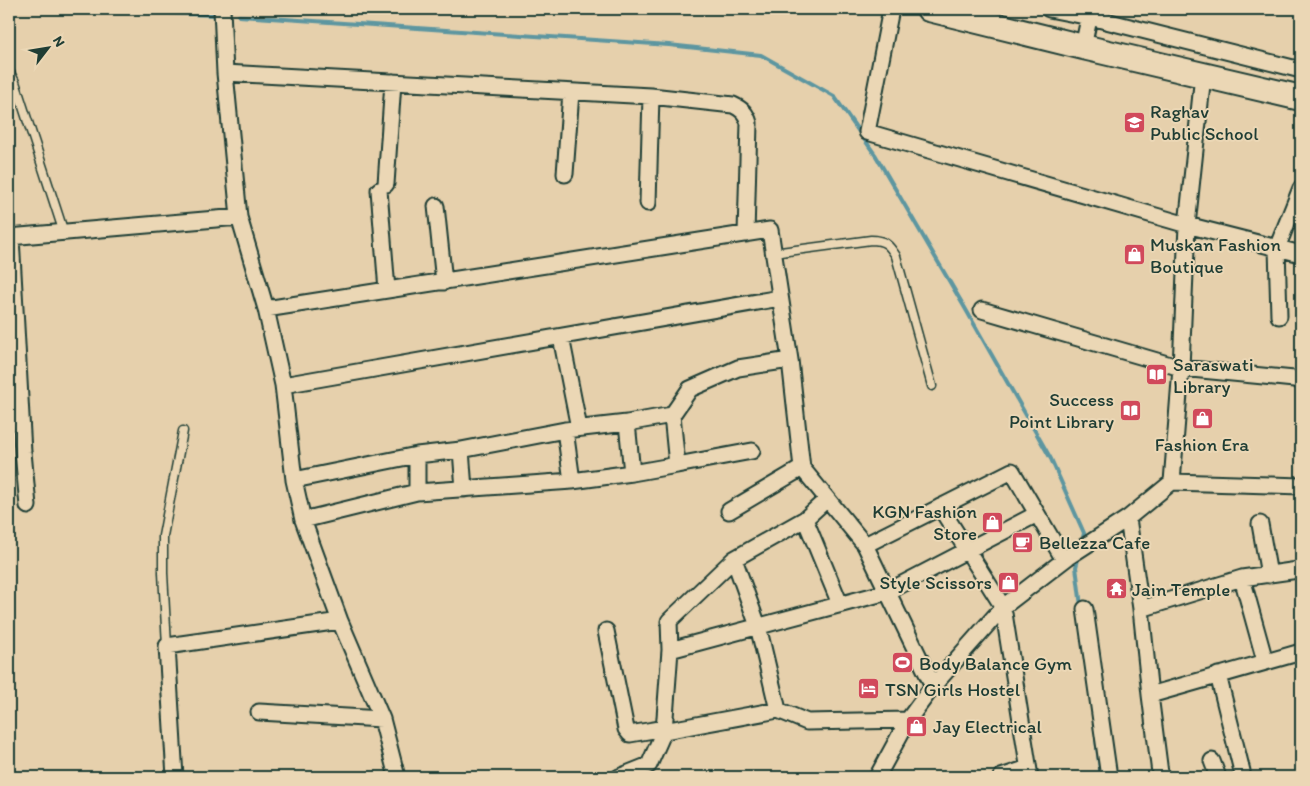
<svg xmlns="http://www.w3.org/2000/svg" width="1310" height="786" viewBox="0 0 1310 786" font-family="Itim,sans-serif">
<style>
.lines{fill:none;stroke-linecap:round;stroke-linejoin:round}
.stream{stroke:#5d96a0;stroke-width:4}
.service-casing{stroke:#1f3d34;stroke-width:11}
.minor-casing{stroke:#1f3d34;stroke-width:19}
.primary-casing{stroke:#1f3d34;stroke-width:28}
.service{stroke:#ebd7b5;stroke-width:8}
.minor{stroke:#ebd7b5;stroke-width:15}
.primary{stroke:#ebd7b5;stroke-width:24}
.labels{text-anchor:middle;stroke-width:4;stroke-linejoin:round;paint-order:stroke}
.poi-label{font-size:19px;fill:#1f3d34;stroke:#ebd7b5;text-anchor:start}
</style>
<rect width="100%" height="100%" fill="#e6d0ac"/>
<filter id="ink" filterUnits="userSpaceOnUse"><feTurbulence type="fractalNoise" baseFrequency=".02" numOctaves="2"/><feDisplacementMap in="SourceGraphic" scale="10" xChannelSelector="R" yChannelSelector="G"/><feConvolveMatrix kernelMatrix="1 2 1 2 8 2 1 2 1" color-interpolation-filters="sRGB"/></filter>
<g filter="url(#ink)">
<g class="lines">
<!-- stream -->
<path class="stream" d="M121 9 145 12 216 15
M239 16 669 45 761 55 834 96 876 156 965 308 1051 459 1084 533 1082 542
M1079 556 1076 567 1081 606
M1096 740 1101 777"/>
<defs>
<path id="service" d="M9 71 15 82 64 233
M773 253 871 240C885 240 889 245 896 256L932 386
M167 646 163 573V536L183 431"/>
<path id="minor" d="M222 9 225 73 239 217 266 309 283 385 294 480 303 520 340 621 382 719 397 777
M891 9 867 132 1187 225 1301 254
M1049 9 1090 17 1301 70
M1083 47 1091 9
M225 73 651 96 648 203
M651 96 733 105C742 109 746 113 749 123L746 234
M565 174 571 92
M386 184 393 82
M379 190 387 290
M436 206 444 282
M9 237 239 217
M11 237 23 452 28 506
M266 309 770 230 790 360 802 468 865 545 933 686
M982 310 1181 368 1294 379 1301 381
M1279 316 1277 248 1301 188
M561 337 579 428
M283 385 780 298
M672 415 627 423 632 473 677 465
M627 423 565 430 572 481 632 473
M461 450 417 455V492L572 481
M752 451 677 465 672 415 690 389 738 368 790 360
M294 480 417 455
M1172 482 1181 368 1187 225 1203 75
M464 489 461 450 565 430
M940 507 1003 607 1030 777
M729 511 802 468
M1128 518 1141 609 1150 695 1160 773
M805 519 840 604
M303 520 417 492
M1260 524 1269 575
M865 545 1012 471 1064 560
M734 559 758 626 778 710
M1242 578 1298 570
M1085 609 1109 777
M1141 609 1242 578 1265 661
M606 631 626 729 630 734 665 728
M670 650 887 592 1037 514
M1218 675 1242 771
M1150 695 1301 652
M259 712 382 719
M664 731 778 710 807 722 908 720
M1212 761 1218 777
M175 777 167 646 340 621
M619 777 649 765 664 731 670 650 669 621 734 559 805 519 827 499
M877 777 908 720 933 686 1003 607 1068 557 1128 518 1172 482 1301 486
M1001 777 1028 768"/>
<path id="primary" d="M929 9 1083 47 1301 98"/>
</defs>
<!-- service casing -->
<use href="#service" class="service-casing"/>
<!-- minor casing -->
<use href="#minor" class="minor-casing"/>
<!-- primary casing -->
<use href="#primary" class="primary-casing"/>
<!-- service -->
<use href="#service" class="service"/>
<!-- minor -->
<use href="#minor" class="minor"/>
<!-- primary -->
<use href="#primary" class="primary"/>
</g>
</g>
<!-- icons -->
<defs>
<symbol id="school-square" viewBox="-11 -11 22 22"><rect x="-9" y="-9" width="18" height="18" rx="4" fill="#d1495b" stroke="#ebd7b5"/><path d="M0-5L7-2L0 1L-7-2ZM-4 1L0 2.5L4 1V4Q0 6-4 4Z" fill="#fff"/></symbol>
<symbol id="shop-square" viewBox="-11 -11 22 22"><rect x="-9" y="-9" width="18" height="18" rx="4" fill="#d1495b" stroke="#ebd7b5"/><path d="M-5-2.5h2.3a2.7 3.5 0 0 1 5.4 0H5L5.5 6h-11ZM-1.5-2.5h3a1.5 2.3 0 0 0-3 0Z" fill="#fff"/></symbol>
<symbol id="library-square" viewBox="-11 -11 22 22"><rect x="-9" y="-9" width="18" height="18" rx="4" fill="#d1495b" stroke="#ebd7b5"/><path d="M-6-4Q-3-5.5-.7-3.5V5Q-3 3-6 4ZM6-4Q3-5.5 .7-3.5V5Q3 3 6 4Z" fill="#fff"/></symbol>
<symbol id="cafe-square" viewBox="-11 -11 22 22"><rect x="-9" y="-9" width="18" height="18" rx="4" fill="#d1495b" stroke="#ebd7b5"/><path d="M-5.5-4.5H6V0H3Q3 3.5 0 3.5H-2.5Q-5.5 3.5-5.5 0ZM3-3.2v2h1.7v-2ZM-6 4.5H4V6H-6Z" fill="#fff"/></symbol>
<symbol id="temple-square" viewBox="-11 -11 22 22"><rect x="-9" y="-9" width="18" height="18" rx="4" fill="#d1495b" stroke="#ebd7b5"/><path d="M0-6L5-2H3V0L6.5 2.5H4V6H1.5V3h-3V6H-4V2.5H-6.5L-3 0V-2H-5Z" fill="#fff"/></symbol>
<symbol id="stadium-square" viewBox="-11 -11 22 22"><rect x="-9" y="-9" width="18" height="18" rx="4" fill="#d1495b" stroke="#ebd7b5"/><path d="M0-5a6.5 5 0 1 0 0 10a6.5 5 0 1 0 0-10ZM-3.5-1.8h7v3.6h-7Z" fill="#fff"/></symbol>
<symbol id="hotel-square" viewBox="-11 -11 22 22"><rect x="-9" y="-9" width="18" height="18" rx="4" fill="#d1495b" stroke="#ebd7b5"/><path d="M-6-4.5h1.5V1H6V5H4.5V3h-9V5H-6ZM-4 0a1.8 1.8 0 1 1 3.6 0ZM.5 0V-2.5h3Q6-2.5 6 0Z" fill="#fff"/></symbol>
</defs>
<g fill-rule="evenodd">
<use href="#school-square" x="1122" y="110" width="25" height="25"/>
<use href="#shop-square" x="1122" y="242" width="25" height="25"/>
<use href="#library-square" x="1144" y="362" width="25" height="25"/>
<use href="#library-square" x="1118" y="398" width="25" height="25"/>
<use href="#shop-square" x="1190" y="406" width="25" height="25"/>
<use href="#shop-square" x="980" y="510" width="25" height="25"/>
<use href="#cafe-square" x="1010" y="530" width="25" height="25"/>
<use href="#shop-square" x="996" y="570" width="25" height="25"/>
<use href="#temple-square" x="1104" y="576" width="25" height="25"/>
<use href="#stadium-square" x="890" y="650" width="25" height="25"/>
<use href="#hotel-square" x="856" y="676" width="25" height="25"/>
<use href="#shop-square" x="904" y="714" width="25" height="25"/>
</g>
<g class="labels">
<!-- poi labels -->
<g class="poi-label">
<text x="1150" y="118">Raghav<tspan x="1150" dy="22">Public School</tspan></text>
<text x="1150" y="251">Muskan Fashion<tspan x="1150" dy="22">Boutique</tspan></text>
<text x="1173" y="371">Saraswati<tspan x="1173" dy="22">Library</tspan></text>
<text x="1114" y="406" text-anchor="end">Success<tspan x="1114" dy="22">Point Library</tspan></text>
<text x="1202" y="451" text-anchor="middle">Fashion Era</text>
<text x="977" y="518" text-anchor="end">KGN Fashion<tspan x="977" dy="22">Store</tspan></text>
<text x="1039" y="549">Bellezza Cafe</text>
<text x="992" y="589" text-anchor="end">Style Scissors</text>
<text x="1132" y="596">Jain Temple</text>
<text x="919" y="670">Body Balance Gym</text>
<text x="885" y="696">TSN Girls Hostel</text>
<text x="933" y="733">Jay Electrical</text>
</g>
</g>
<!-- margin -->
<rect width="1310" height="786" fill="none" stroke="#ebd7b5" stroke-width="30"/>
<rect x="15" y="15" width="1280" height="756" fill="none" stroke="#1f3d34" stroke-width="2" filter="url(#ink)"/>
<!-- north arrow -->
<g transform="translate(48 48) rotate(59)" stroke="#ebd7b5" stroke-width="4" paint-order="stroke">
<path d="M0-4L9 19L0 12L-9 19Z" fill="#1f3d34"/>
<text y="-8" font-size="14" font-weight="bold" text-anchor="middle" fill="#1f3d34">N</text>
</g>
</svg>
